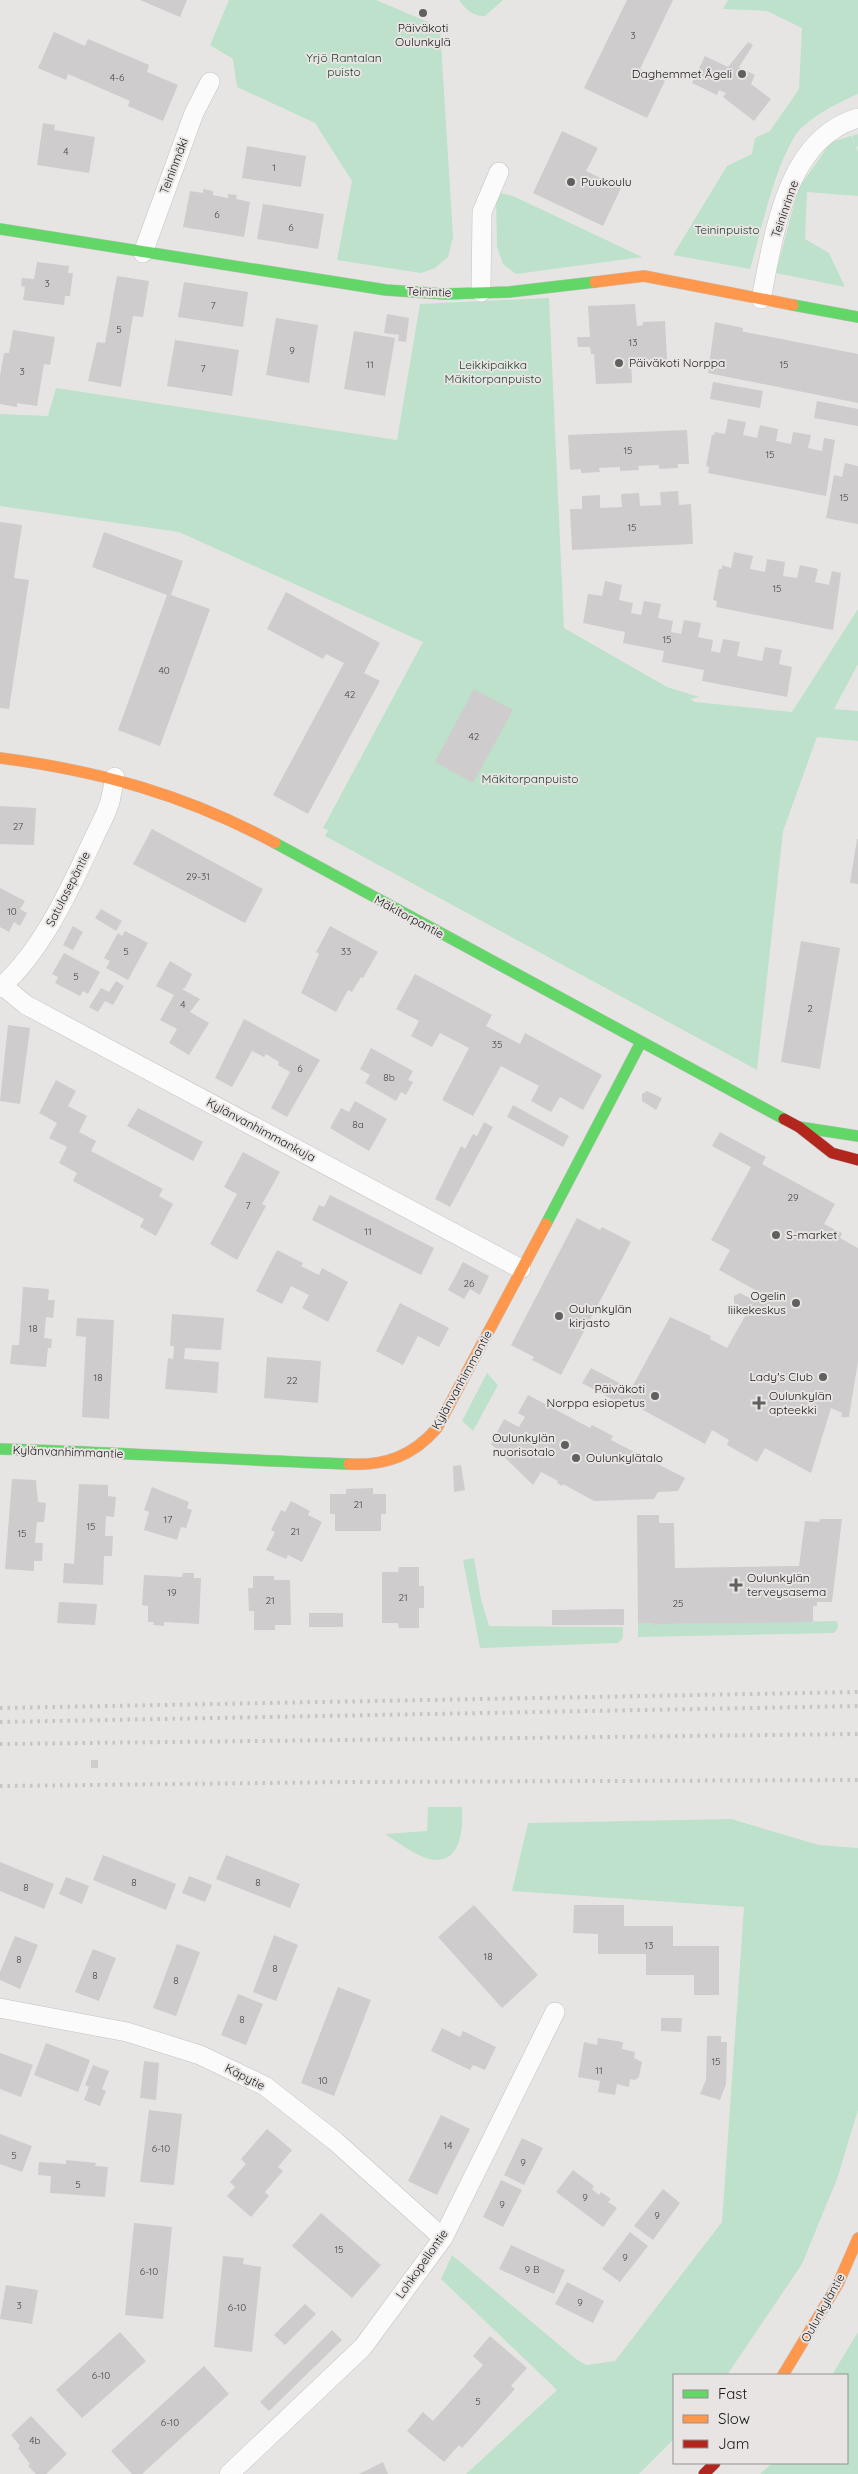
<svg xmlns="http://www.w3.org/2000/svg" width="858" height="2474" viewBox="0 0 858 2474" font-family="Quicksand,sans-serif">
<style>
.green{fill:#bde1ca}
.building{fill:#cecccc}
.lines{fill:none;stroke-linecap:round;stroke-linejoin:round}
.street-casing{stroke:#c3c2c1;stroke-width:20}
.fast-casing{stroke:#c3c2c1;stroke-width:12}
.slow-casing{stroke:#c3c2c1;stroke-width:12}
.jam-casing{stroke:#c3c2c1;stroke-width:12}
.street{stroke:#fbfbfb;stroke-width:19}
.fast{stroke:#63d668;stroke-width:11}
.slow{stroke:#ff974d;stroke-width:11}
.jam{stroke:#b3261e;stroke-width:11}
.rail{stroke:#c6c5c5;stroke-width:4;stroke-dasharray:2.5 5;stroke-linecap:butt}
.poi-dot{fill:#61605f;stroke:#e8e4e3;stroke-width:2}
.labels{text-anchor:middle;stroke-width:4;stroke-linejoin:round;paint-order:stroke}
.number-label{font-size:10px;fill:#474645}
.poi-label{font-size:12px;fill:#191817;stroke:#e8e4e3;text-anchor:start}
.park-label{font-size:12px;fill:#183c28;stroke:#e8e4e3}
.street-label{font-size:12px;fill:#191817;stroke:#e8e4e3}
</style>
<rect width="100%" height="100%" fill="#e7e5e4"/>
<!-- green -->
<path class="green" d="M229 0H376L440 27 453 237 448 257 435 268 421 273 337 260 352 181 315 123 237 87 233 59 210 45Z
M459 0H503L485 16C473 16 466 10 459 0Z
M728 0H858V94C840 102 806 118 795 136 773 171 762 229 750 269L673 255 727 166 752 154 755 138 770 131 799 89 802 28 767 11 723 9Z
M858 134V146L856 147 858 151V196L807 192 805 239 829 253 845 287 776 273 798 189 831 142 851 136 855 145 852 136Z
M496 192 513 196 642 257 516 274 503 264 497 247Z
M549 298 564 628 667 687 699 697 690 699 695 702 792 712 858 609V664L834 709 858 711V741L817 737 783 831 757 1070 325 836 328 830 323 828 423 642 179 532 0 506V414L48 416 56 388 397 440 420 304Z
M487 1373 498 1385 473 1431 462 1421Z
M474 1558 481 1599 489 1626 623 1627V1638L618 1643 480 1648 463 1560Z
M837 1621 838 1628 834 1633 638 1637V1623H654L655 1626 661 1624Z
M428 1807H462C463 1828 462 1866 429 1859 414 1855 398 1842 385 1834L427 1831Z
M731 1819 819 1845 858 1848V2110L837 2179 802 2264 727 2375H674V2439L639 2474H466L557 2390 441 2279 452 2255 576 2359 586 2365 615 2361 722 2222 744 1907 512 1891 528 1823Z
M858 2332V2474H760L772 2463H847V2375H832Z"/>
<!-- building -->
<path class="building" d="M140 0H187L180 17Z
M627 0H673L640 69 665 81 647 118 584 88Z
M54 32 85 46 88 39 149 65 147 72 178 85 163 121 128 106 130 101 68 74 66 80 38 68Z
M748 42 753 45 739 67 755 75 751 84 771 99 754 121 723 97 726 93 719 90 717 95 692 83 705 56 728 67Z
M43 123 55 125 54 130 95 137 89 173 37 165Z
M562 131 598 148 586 171 621 188 603 226 533 193Z
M247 146 306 156 301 187 242 178Z
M203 189 213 191V195L228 198V194L237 195 236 199 250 202 244 237 183 227 190 191 203 193Z
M263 204 324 214 318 249 257 239Z
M37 262 69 266 68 273H73L70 296H65L64 305 23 300 25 287 21 286 22 278 34 279Z
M117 276 149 281 143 317 133 316 121 387 88 381 97 342 105 343Z
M184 282 248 292 243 327 178 317Z
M635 304 637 326 643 325V322L665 321 667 360 637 362V358H631L632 383 596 384 594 354H591L590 347H578L577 337H590L588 306Z
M387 314 409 318 406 342 398 341 399 335 384 333Z
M276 318 318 325 309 383 266 375Z
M715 322 743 328V332H745L858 354V403L708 373Z
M13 330 55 337 50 365 44 364 37 406 17 403V407L0 404V376L4 353H9Z
M354 331 395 338 385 396 344 389Z
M175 340 239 350 232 396 167 386Z
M713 382 763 391 760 408 710 399Z
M817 401 858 409V426L814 418Z
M728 419 746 422 743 435 757 438 760 425 778 429 776 441 791 444 793 432 811 435 808 448 822 451 824 438 835 440 826 496 708 473 709 467 706 466 712 435H714L715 432 725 434Z
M687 430 689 464H678V468L659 469V465L638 466 639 470 620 471V467L599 468 600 472 581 473V469L570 470 568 435Z
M845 463 858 466V524L826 518 834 475 842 477Z
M678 491 679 505 691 504 693 544 572 550 570 509H582V496L600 495V508L622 507 621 494 639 493 640 506 661 505 660 492Z
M0 522 22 525 14 578 29 580 9 709 0 708Z
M104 532 183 561 171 595 210 609 160 746 118 730 167 595 92 567Z
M734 552 753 556 750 569 765 572 767 559 785 562 783 576 797 578 800 565 818 569 815 582 829 585 832 571 841 573 833 630 716 607 717 601 713 600 719 569H722V565L731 568Z
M605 581 622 585 619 600 633 603 631 613 641 615 644 601 661 604 658 618 673 621 671 632 681 634 684 620 701 623 698 637 713 640 711 651 720 653 723 639 740 642 737 656 762 661 765 647 782 650 779 664 792 667 787 697 702 681 704 670 662 662 664 651 623 643 625 632 583 623 588 594 602 596Z
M286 592 380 643 364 673 380 681 308 814 273 795 344 663 326 654 323 659 267 629Z
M474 689 513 710 473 783 435 762Z
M0 806 36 808 34 845 0 844Z
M152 829 263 889 245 923 133 864Z
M857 839H858V884L850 883Z
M0 888 25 901 20 909 27 913 20 926 14 922 9 932 0 927Z
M101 909 122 921 116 931 95 918Z
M73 926 83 932 73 950 63 945Z
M330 926 378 952 363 978 361 977 352 992 348 990 336 1012 301 993 319 954 316 952Z
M125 931 148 943 128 980 106 968 110 961 104 958 118 933 122 936Z
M801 941 840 948 820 1069 781 1062Z
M64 953 100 972 88 994 83 991 80 996 55 983 58 977 52 974Z
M170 961 192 974 185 988 182 989 200 999 190 1012 209 1023 189 1055 169 1043 177 1029 160 1020 174 995 156 986Z
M415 974 492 1015 486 1026 520 1044 525 1033 602 1075 583 1110 560 1097 551 1112 531 1101 539 1086 501 1066 473 1116 442 1100 469 1048 440 1033 432 1047 411 1036 419 1021 396 1009Z
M116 981 124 986 113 1005 105 1001 98 1012 89 1007 101 988 109 992Z
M244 1019 320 1060 287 1117 271 1108 290 1072 278 1065 279 1062 266 1054 264 1057 252 1051 232 1087 215 1078Z
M8 1025 30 1028 20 1104 0 1101Z
M371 1048 413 1071 408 1080 413 1082 406 1095 401 1092 396 1101 365 1083 370 1075 360 1069Z
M56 1080 76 1091 68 1106 87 1116 79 1132 96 1141 91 1151 163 1189 159 1196 173 1204 156 1236 140 1227 144 1219 73 1181 77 1173 59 1163 67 1147 49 1138 57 1123 39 1113Z
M647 1091 662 1098 656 1110 642 1101V1094Z
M355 1101 387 1119 369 1151 330 1128 341 1108 349 1112Z
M513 1105 569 1136 563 1147 507 1117Z
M138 1108 203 1142 193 1161 127 1126Z
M484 1122 493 1127 450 1207 435 1199 461 1146 465 1149 473 1134 477 1136Z
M720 1132 766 1157 762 1164 835 1204 824 1224 842 1233 840 1238 858 1248V1361L849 1417H841L842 1413 831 1408 811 1473 765 1448 757 1462 727 1445 729 1440 712 1430 705 1444 627 1401 625 1406 582 1383 591 1368 631 1389 670 1317 711 1336 710 1339 727 1348 748 1311 734 1303V1296L740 1293 754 1300 757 1296 759 1292 719 1270 730 1250 711 1240 751 1167 712 1146Z
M243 1152 280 1172 262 1204 266 1206 237 1260 210 1244 237 1194 224 1187Z
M330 1195 434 1248 421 1275 312 1220 319 1205 324 1207Z
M577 1218 600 1230 602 1227 631 1242 561 1375 532 1360 534 1357 511 1345Z
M277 1250 303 1263 301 1266 319 1275 322 1268 348 1282 328 1322 302 1308 309 1295 291 1286 282 1304 256 1291Z
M463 1262 489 1276 480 1295 470 1289 464 1299 448 1290Z
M23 1287 49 1289 48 1300H55L53 1318 46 1317 44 1338 52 1339 51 1348H48L46 1367 10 1364 12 1345H19Z
M400 1303 449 1328 439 1347 418 1336 403 1365 376 1351Z
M172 1314 224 1318 221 1350 185 1348 184 1359 219 1362 217 1393 165 1389 168 1358 173 1359 174 1346H170Z
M77 1318 114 1320 109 1419 82 1417 86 1337 76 1336Z
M267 1357 321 1361 318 1403 264 1398Z
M528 1395 590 1428 592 1425 613 1436 611 1440 685 1478 678 1491 658 1492 654 1499 594 1501 563 1484 562 1486 557 1483 558 1481 541 1472 533 1485 491 1444 504 1419 519 1427 525 1417 518 1413Z
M461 1465 465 1490 454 1492 453 1466Z
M12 1479 36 1480 38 1502 46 1503 44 1522H37L35 1543H43L42 1561H34V1571L5 1569Z
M79 1484 108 1485V1496L116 1497 114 1517 106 1516 105 1536H113L112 1556H104L103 1585 63 1583 64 1563 74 1564Z
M152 1487 189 1502 187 1508 192 1510 186 1528 181 1527 177 1540 144 1530 149 1512 144 1510Z
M373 1488V1494H386V1514H381V1531H335V1514H330V1494H346V1489Z
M291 1501 310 1511 308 1515 322 1522 302 1562 288 1555 286 1559 266 1550 275 1532 271 1530 281 1510 285 1512Z
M637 1515H659V1523H674L675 1568 799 1566 805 1521 819 1522 820 1519H842L832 1602H817V1606H813V1622L661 1624 654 1626V1623H638Z
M399 1567H419V1586H424V1608H419V1628H399L398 1623H382V1572H398Z
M183 1573H194V1578H201L199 1624 164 1622V1626L153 1625 154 1622H148V1606L142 1605 144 1575 182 1577Z
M253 1576H274V1580H290L291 1625H275V1630H254V1611H249L248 1588H253Z
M59 1602 97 1604 95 1625 57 1623Z
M624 1609V1625H552V1610Z
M309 1613H343V1627H309Z
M91 1760H98V1768H91Z
M103 1855 176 1884 166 1910 93 1880Z
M226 1855 300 1884 290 1908 216 1879Z
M0 1862 54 1884 44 1909 0 1891Z
M189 1876 212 1885 205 1902 182 1893Z
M66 1877 89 1886 82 1904 59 1894Z
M474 1905 538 1975 502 2008 438 1937Z
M574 1905H624V1926H673V1946H719V1995H694V1975H646V1954H598V1934L573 1933Z
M274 1935 298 1945 276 2001 253 1992Z
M15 1936 38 1945 20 1989 0 1980V1972Z
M177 1944 200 1952 176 2016 153 2008Z
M93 1949 116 1958 99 2001 75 1992Z
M338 1987 371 2000 334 2096 301 2083Z
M238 1994 263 2004 246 2045 221 2035Z
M661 2018H682L681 2032 661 2031Z
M442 2028 460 2037 463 2031 496 2047 485 2070 473 2065 470 2070 431 2051Z
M707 2036H721V2042H727L726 2084 720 2100 700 2094 706 2080Z
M598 2038 623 2042 622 2049 635 2052 634 2058 642 2062 639 2077 635 2080 630 2079 629 2087 617 2084 615 2095 598 2092 600 2081 578 2077 584 2042 597 2045Z
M46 2043 90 2060 78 2092 34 2075Z
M0 2053 33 2065 21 2097 0 2089Z
M144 2061 159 2063 156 2100 140 2098Z
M93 2065 109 2071 102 2089 106 2091 100 2106 84 2100 89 2087 85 2085Z
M149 2110 182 2114 174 2185 140 2182Z
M441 2115 470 2129 437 2195 408 2181Z
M267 2129 292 2150 278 2167 283 2171 265 2192 269 2196 251 2217 227 2196 235 2187 230 2182 246 2164 241 2159Z
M0 2134 32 2146 22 2172 0 2164Z
M522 2138 543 2148 524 2185 504 2175Z
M66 2160 96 2163 95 2166 108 2167 105 2197 50 2193 51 2176 38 2175 39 2162 66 2164Z
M573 2170 594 2186 592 2189 599 2195 601 2192 611 2199 608 2202 617 2208 603 2227 556 2192Z
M501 2180 522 2190 503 2227 483 2217Z
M663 2189 680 2203 653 2240 634 2226Z
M321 2213 381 2265 352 2298 292 2246Z
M134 2223 172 2227 163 2319 125 2315Z
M630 2232 648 2246 620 2282 602 2269Z
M511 2245 565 2270 554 2294 499 2269Z
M223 2256 244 2258 243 2264 261 2267 252 2352 214 2347Z
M567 2282 604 2301 593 2323 555 2304Z
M6 2285 38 2290 32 2324 0 2319Z
M305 2304 316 2314 285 2345 274 2335Z
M332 2330 342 2340 269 2411 260 2402Z
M120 2332 146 2361 82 2418 56 2390Z
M490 2336 527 2368 511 2386 515 2389 462 2448 459 2445 444 2462 407 2431 423 2412 433 2421 483 2365 473 2356Z
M204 2366 229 2394 142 2474H132L111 2451Z
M31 2416 67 2454 46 2474H36L28 2466 30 2464 18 2448 20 2446 11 2435Z
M383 2462 388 2474H359Z"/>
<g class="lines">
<defs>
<path id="street" d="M143 253 194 113 210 82
M481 292 482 212 499 172
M761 299C774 236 785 139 858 118
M3 986 26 1005 521 1269
M0 988C50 943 75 875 105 815L110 802 115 777
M0 2008 127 2032 200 2055 265 2086 335 2141 443 2238
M229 2474 363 2347 443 2238 555 2012"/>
<path id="fast" d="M0 229 386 290 444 294 509 292 595 282
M793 305 858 317
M275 843 784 1119
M799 1127 858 1136
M546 1224 641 1042
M0 1449C117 1452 233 1460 349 1464"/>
<path id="slow" d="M595 282 644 276 793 305
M0 758C100 771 186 795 275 843
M349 1464C385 1466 413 1456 437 1428L546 1224
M783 2375 838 2284 858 2238"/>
<path id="jam" d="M784 1119 799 1127 832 1153 858 1160
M704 2474 715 2463"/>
</defs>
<!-- street casing -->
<use href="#street" class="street-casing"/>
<!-- fast casing -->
<use href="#fast" class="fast-casing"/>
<!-- slow casing -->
<use href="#slow" class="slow-casing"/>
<!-- jam casing -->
<use href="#jam" class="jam-casing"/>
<!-- street -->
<use href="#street" class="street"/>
<!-- fast -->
<use href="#fast" class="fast"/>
<!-- slow -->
<use href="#slow" class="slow"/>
<!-- jam -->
<use href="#jam" class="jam"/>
<!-- rail -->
<path class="rail" d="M0 1708 858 1692
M0 1722 858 1706
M0 1744 858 1734
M0 1786 355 1782 858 1780"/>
</g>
<!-- markers -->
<g class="poi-dot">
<circle cx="423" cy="13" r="5"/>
<circle cx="742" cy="74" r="5"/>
<circle cx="571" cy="182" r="5"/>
<circle cx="619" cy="363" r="5"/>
<circle cx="776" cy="1235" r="5"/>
<circle cx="796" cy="1303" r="5"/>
<circle cx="559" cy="1316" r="5"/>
<circle cx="823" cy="1377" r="5"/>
<circle cx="655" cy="1396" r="5"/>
<path d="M756.5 1395.5h5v5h5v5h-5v5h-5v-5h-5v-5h5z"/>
<circle cx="565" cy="1445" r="5"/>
<circle cx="576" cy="1458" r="5"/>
<path d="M733.5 1577.5h5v5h5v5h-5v5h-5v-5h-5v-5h5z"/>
</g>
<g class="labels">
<!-- number labels -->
<g class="number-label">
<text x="633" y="39">3</text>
<text x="117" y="81">4-6</text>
<text x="66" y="155">4</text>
<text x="274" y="171">1</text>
<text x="217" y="218">6</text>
<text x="291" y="231">6</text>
<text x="47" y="287">3</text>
<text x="213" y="309">7</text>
<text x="119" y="333">5</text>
<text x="633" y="346">13</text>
<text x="292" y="354">9</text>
<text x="370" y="368">11</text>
<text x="784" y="368">15</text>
<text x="203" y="372">7</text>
<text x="22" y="375">3</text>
<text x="628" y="454">15</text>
<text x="770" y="458">15</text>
<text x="844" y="501">15</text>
<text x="632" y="531">15</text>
<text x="777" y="592">15</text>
<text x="667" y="643">15</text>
<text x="164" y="674">40</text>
<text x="350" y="698">42</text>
<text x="474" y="740">42</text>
<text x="18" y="830">27</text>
<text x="198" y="880">29-31</text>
<text x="12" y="915">10</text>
<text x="126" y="955">5</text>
<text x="346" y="955">33</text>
<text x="76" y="980">5</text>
<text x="183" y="1008">4</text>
<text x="810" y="1012">2</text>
<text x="497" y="1048">35</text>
<text x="300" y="1072">6</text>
<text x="389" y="1081">8b</text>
<text x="358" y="1128">8a</text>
<text x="793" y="1201">29</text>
<text x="248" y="1209">7</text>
<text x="368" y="1235">11</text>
<text x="469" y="1287">26</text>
<text x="33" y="1332">18</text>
<text x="98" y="1381">18</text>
<text x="292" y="1384">22</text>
<text x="358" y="1508">21</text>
<text x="168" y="1523">17</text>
<text x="91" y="1530">15</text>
<text x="295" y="1535">21</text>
<text x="22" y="1537">15</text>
<text x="172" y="1596">19</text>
<text x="403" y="1601">21</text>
<text x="270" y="1604">21</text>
<text x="678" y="1607">25</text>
<text x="134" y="1886">8</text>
<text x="258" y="1886">8</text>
<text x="26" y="1891">8</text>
<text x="649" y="1949">13</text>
<text x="488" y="1960">18</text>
<text x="19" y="1963">8</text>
<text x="275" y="1972">8</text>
<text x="95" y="1979">8</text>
<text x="176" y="1984">8</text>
<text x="242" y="2023">8</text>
<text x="716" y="2065">15</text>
<text x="599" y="2074">11</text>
<text x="323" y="2084">10</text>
<text x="448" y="2149">14</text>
<text x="161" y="2152">6-10</text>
<text x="14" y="2159">5</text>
<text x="523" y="2166">9</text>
<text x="78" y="2188">5</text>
<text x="585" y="2201">9</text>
<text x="502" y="2208">9</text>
<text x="657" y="2219">9</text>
<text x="339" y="2253">15</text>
<text x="625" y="2261">9</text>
<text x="532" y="2273">9 B</text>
<text x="149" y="2275">6-10</text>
<text x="580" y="2306">9</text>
<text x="19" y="2309">3</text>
<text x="237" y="2311">6-10</text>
<text x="101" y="2379">6-10</text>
<text x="478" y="2405">5</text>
<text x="170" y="2426">6-10</text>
<text x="35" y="2444">4b</text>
</g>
<!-- poi labels -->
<g class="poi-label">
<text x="423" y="32" text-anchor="middle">Päiväkoti<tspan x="423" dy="14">Oulunkylä</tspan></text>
<text x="732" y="78" text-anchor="end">Daghemmet Ågeli</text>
<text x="581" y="186">Puukoulu</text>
<text x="629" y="367">Päiväkoti Norppa</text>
<text x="786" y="1239">S-market</text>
<text x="786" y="1300" text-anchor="end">Ogelin<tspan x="786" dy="14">liikekeskus</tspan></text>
<text x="569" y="1313">Oulunkylän<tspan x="569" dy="14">kirjasto</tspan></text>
<text x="813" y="1381" text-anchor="end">Lady's Club</text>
<text x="645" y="1393" text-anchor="end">Päiväkoti<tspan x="645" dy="14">Norppa esiopetus</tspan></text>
<text x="769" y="1400">Oulunkylän<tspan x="769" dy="14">apteekki</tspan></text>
<text x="555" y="1442" text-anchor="end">Oulunkylän<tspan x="555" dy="14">nuorisotalo</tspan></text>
<text x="586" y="1462">Oulunkylätalo</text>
<text x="747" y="1582">Oulunkylän<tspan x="747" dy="14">terveysasema</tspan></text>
</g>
<!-- park labels -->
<g class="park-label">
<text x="344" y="62">Yrjö Rantalan<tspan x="344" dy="14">puisto</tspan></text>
<text x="727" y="234">Teininpuisto</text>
<text x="493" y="369">Leikkipaikka<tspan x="493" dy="14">Mäkitorpanpuisto</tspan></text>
<text x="530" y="783">Mäkitorpanpuisto</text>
</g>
<!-- street labels -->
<g class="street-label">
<text transform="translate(174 166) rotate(-69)" y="4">Teininmäki</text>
<text transform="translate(785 209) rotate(-71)" y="4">Teininrinne</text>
<text transform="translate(429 292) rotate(2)" y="4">Teinintie</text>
<text transform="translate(68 889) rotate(-63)" y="4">Satulasepäntie</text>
<text transform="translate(409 917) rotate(28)" y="4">Mäkitorpantie</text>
<text transform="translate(261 1130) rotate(28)" y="4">Kylänvanhimmankuja</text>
<text transform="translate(462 1380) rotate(-61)" y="4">Kylänvanhimmantie</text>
<text transform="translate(68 1452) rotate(2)" y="4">Kylänvanhimmantie</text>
<text transform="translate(245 2077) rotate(27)" y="4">Käpytie</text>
<text transform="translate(422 2264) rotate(-55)" y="4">Lohkopellontie</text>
<text transform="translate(823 2308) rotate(-61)" y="4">Oulunkyläntie</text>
</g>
</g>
<!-- legend -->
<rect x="673" y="2374" width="175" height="90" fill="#e8e4e3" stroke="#959291"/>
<rect x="683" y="2390" width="25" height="8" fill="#63d668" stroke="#959291"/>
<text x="718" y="2399" font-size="15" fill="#191817">Fast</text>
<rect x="683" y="2415" width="25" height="8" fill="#ff974d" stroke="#959291"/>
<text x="718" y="2424" font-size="15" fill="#191817">Slow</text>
<rect x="683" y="2440" width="25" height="8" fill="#b3261e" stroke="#959291"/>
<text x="718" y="2449" font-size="15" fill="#191817">Jam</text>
</svg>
